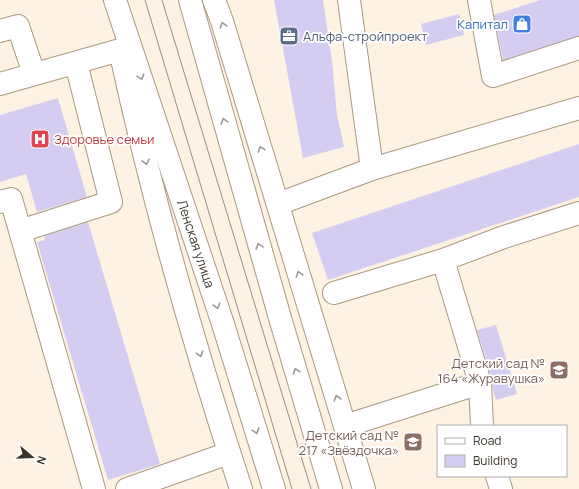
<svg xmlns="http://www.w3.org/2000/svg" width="579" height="489" viewBox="0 0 579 489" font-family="Manrope,sans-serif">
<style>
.building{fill:#d5cdf1}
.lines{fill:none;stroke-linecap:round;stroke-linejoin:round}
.minor-casing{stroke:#aa987e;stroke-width:24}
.major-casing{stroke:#aa987e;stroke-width:24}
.minor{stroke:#fff;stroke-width:22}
.major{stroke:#fff;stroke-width:22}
.tram{stroke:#978f81;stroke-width:1}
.oneway{stroke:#9c9994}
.labels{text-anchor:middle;stroke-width:3.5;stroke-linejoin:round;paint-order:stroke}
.shop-label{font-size:13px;fill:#366cbe;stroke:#fff;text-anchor:end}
.service-label{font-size:13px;fill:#4e5e75;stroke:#fff;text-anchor:start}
.health-label{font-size:13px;fill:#be3a42;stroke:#fff;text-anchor:start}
.street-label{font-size:13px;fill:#3a3328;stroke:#fff}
.education-label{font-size:13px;fill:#785e54;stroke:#fff;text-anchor:end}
</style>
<rect width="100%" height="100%" fill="#fef3e2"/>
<!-- building -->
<path class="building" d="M274 0H323L332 61 337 115 344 147 303 158Z
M540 0H579V36L503 60 494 15Z
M459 14 464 35 426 45 421 24Z
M58 98 87 197 37 212 26 174 0 182V115Z
M579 144V197L328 280 312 233Z
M88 222 160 464 108 480 37 242 45 240 44 236Z
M496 325 517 394 496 400 493 390 492 379 477 330Z"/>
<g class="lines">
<defs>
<path id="minor" d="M349 0 372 169
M479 0 493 76 579 48
M0 31 18 26 34 74
M0 84 120 50
M0 202 11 199 94 489
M278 204 372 169 579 108
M20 231 111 202 76 63
M334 293 443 260 504 237 579 213
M480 383 482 426
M345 426 480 383 443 260
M497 476 501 489
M127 489 229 453"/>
<g id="major">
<path id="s1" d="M115 0 223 324 274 489"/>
<path d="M190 0 280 318 331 489"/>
<path d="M214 0 222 21 364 489"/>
<path d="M121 55C153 201 194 346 241 489"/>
</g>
</defs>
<!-- minor casing -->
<use href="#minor" class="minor-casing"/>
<!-- major casing -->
<use href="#major" class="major-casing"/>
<!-- minor -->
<use href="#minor" class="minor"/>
<!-- major -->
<use href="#major" class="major"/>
<!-- tram -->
<path class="tram" d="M145 0 292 489
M162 0 311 489"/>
</g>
<!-- one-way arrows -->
<defs><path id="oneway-chevron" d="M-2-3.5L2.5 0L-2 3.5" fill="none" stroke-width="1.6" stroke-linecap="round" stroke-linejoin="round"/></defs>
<g class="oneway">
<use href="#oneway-chevron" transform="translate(223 25) rotate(-108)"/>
<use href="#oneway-chevron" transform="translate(141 77) rotate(72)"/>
<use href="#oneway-chevron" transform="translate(224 121) rotate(-106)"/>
<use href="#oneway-chevron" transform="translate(261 149) rotate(-107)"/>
<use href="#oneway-chevron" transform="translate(146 162) rotate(76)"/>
<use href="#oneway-chevron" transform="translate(259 246) rotate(-106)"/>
<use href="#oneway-chevron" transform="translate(299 274) rotate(-107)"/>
<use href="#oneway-chevron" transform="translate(217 306) rotate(72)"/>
<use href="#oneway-chevron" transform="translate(200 354) rotate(73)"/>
<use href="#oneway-chevron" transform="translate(296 371) rotate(-107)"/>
<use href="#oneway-chevron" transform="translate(337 398) rotate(-107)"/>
<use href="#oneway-chevron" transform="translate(256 431) rotate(73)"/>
</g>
<!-- icons -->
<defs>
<symbol id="shop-square" viewBox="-11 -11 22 22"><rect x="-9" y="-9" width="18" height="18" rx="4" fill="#3f7fe0" stroke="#fff"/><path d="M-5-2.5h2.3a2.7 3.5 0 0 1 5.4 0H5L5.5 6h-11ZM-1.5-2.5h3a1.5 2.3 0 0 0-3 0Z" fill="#fff"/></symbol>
<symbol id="office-square" viewBox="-11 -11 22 22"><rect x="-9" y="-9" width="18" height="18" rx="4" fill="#5c6f8a" stroke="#fff"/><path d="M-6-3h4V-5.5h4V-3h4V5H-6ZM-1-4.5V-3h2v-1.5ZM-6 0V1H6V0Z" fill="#fff"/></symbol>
<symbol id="hospital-square" viewBox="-11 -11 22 22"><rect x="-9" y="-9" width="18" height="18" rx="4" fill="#e0444e" stroke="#fff"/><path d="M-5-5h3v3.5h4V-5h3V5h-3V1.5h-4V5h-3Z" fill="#fff"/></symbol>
<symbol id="school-square" viewBox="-11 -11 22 22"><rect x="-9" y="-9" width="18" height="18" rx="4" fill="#8d6e63" stroke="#fff"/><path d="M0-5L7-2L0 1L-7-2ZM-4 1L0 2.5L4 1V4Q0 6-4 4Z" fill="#fff"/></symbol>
</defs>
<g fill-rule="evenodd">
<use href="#shop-square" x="511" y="13" width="22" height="22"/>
<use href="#office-square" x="278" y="25" width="22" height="22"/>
<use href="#hospital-square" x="29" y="128" width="22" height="22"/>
<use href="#school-square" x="548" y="359" width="22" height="22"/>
<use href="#school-square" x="402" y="431" width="22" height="22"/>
</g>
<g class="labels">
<!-- shop labels -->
<g class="shop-label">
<text x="508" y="29">Капитал</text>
</g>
<!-- service labels -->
<g class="service-label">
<text x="303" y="41">Альфа-стройпроект</text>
</g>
<!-- health labels -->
<g class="health-label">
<text x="54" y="144">Здоровье семьи</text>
</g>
<!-- street labels -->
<g class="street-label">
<text dy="5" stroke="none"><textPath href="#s1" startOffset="257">Ленская улица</textPath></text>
</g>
<!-- education labels -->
<g class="education-label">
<text x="545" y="368">Детский сад №<tspan x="545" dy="15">164 «Журавушка»</tspan></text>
<text x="399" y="440">Детский сад №<tspan x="399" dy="15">217 «Звёздочка»</tspan></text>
</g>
</g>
<!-- legend -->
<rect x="437" y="425" width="130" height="52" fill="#ffffff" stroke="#b0ada9"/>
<rect x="445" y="438" width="20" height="6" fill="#ffffff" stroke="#b0ada9"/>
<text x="473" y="445" font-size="12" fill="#3a3328">Road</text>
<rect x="445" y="455" width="20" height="12" fill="#d5cdf1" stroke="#b0ada9"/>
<text x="473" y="465" font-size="12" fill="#3a3328">Building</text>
<!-- north arrow -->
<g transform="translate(32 457) rotate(109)" stroke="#ffffff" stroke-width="3" paint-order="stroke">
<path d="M0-3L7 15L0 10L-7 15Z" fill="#3a3328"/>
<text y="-6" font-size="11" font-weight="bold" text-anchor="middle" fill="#3a3328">N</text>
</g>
</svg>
